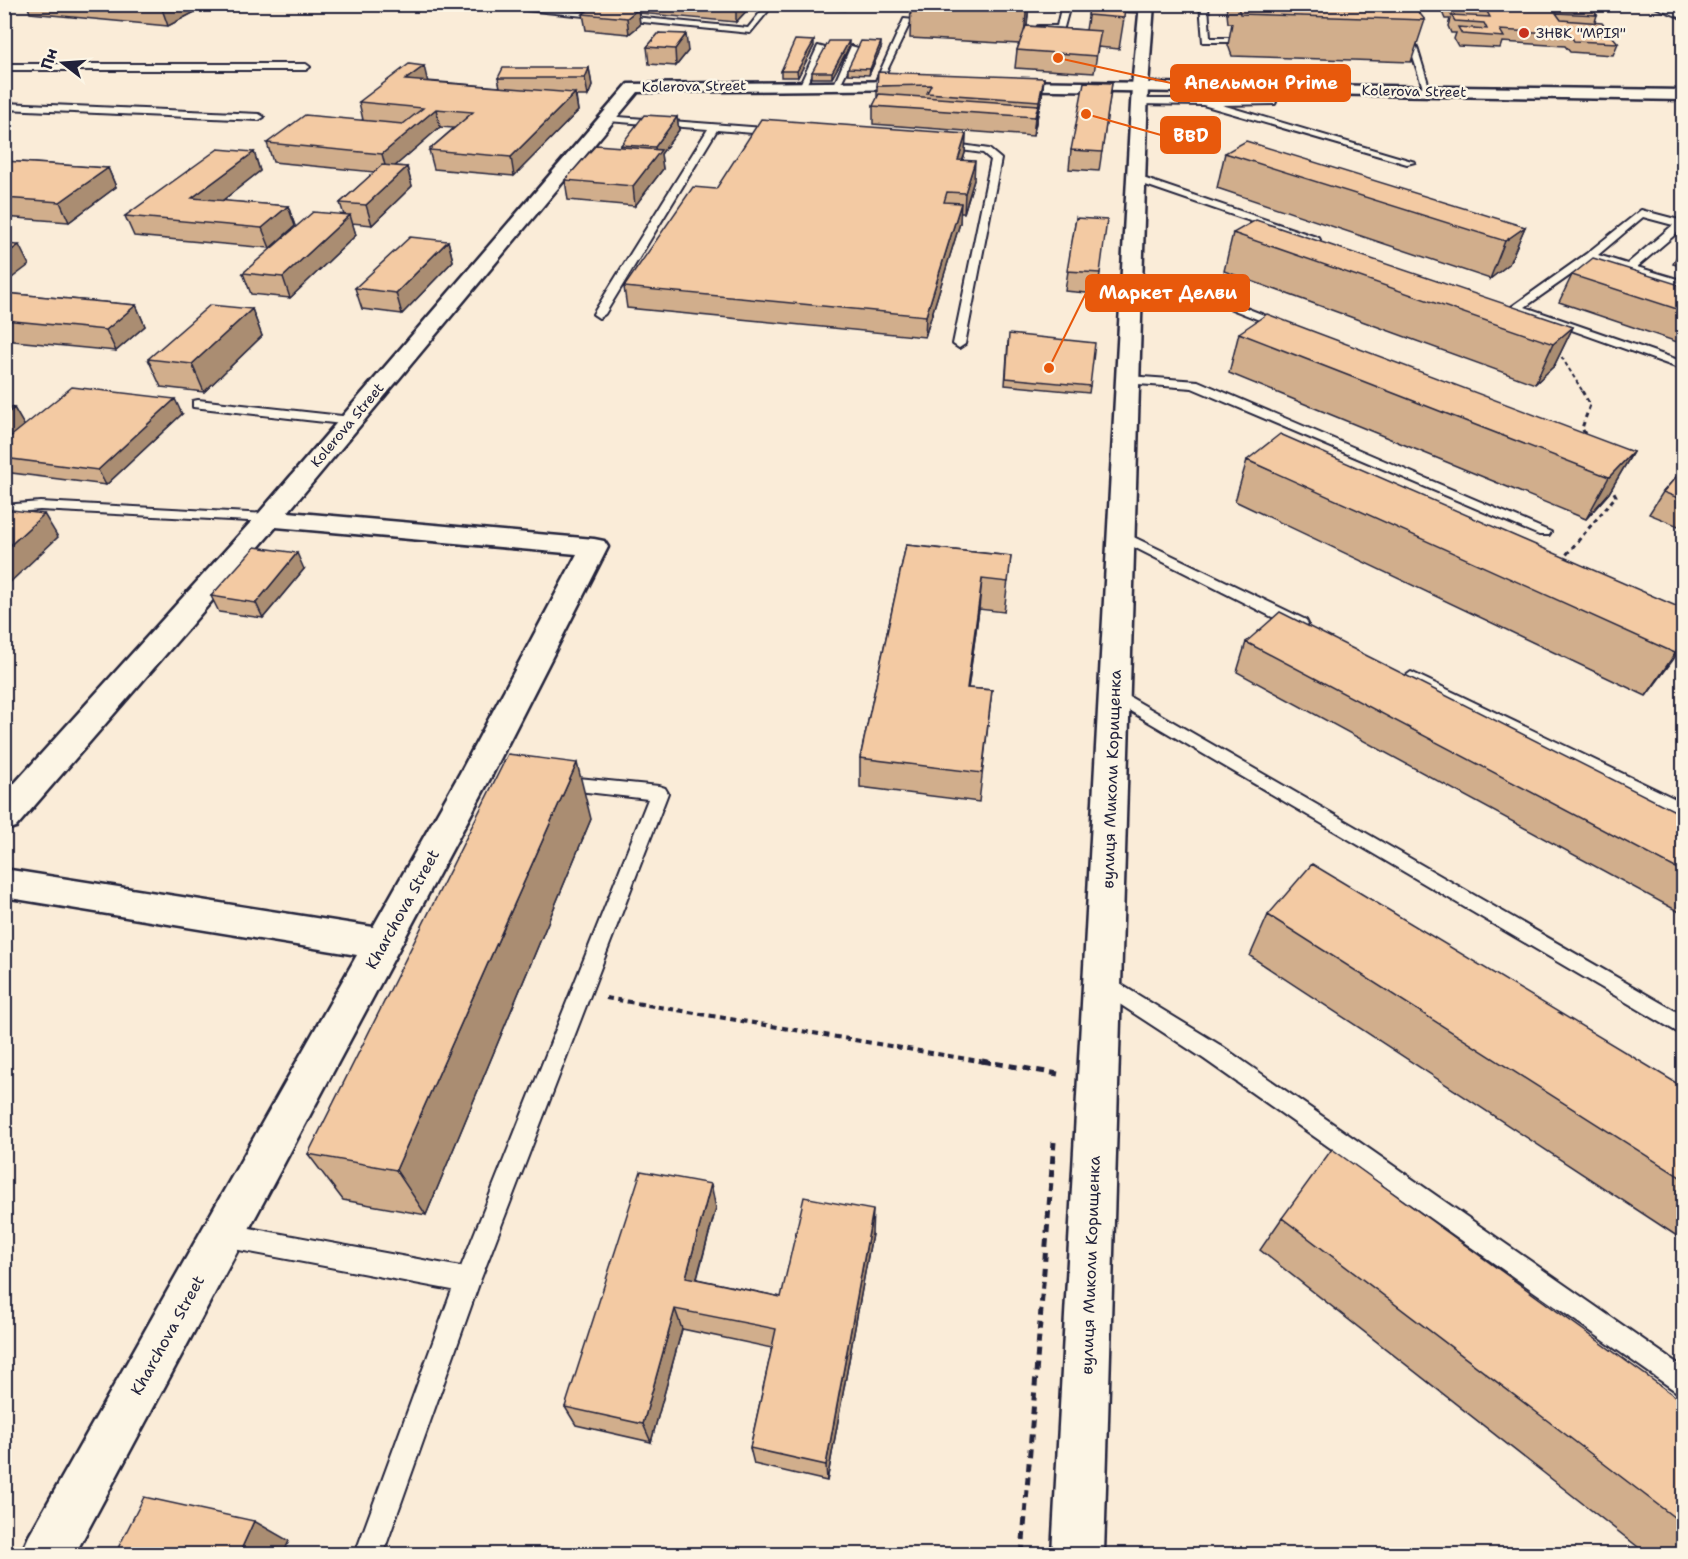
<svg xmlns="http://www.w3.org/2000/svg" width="1688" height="1559" viewBox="0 0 1688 1559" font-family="'Shantell Sans',sans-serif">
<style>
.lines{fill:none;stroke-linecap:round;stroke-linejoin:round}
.service-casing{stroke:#22223b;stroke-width:4}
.minor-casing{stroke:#22223b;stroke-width:5}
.tertiary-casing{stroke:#22223b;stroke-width:5}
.path-far3{stroke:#22223b;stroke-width:2;stroke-dasharray:4 3;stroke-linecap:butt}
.path-far2{stroke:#22223b;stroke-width:3;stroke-dasharray:4.5 4;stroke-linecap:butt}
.path-far1{stroke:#22223b;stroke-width:4;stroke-dasharray:6 4.5;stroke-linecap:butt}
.path{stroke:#22223b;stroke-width:5;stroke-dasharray:8 6;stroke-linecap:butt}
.service{fill:#fcf5e5;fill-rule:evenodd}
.minor{fill:#fcf5e5;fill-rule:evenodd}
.tertiary{fill:#fcf5e5;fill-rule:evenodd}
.wall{fill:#d1ae8c;stroke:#22223b;stroke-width:1.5}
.shaded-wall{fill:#aa8d72;stroke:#22223b;stroke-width:1.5}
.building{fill:#f3caa3;stroke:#22223b;stroke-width:1.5}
.poi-dot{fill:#c8321e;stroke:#fcf5e5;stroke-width:2}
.labels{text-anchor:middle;stroke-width:5;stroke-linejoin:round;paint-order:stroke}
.far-poi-label{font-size:14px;fill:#22223b;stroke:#fcf5e5;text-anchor:start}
.far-street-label{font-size:14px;fill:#22223b;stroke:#fcf5e5}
.street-label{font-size:16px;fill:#22223b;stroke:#fcf5e5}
.leader{fill:none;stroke:#e8590c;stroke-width:2}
.callout-dot{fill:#e8590c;stroke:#fcf5e5;stroke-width:2}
.callout{fill:#e8590c;stroke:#e8590c;stroke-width:2}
.callout-label{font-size:18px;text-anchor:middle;font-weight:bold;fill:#fff}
</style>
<rect width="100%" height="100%" fill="#faecd8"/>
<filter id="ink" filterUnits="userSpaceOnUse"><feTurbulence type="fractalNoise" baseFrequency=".0167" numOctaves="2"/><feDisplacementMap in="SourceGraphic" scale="12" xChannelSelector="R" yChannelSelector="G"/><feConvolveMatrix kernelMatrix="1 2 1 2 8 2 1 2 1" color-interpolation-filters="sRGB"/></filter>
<g filter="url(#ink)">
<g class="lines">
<defs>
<path id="service" d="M467 4H499L748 28 767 4H774L750 33Z
M1062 4 1147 8 1151 10 1147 12 1069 9 1063 31 1035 30 1038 26H1057Z
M1200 4H1208L1210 38H1252L1256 40 1252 42H1203Z
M1648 4H1659L1684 14V19Z
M904 19 936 22 932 24 910 23 880 85 873 87Z
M1394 43 1416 44 1431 93 1424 91 1410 48 1394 47Z
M818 46 825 48 806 85 799 87Z
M851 46 858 48 840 85 833 87Z
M4 64H306L310 67 306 70H4Z
M1139 99H1272L1276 102 1275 104 1222 105 1415 162 1407 164 1203 105 1136 104 1135 102Z
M4 103 259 114 264 117 259 120 4 109Z
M605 116 777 129 782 132 777 135 717 130 605 314 599 318 593 314 708 129 608 121 603 118Z
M942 142 989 149 1001 159 965 344 959 348 953 344 991 160 983 153 939 147 937 145Z
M1137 176 1319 238 1320 240 1311 242 1134 181V177Z
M1641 210 1679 220 1684 218V227L1637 267 1684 281V288L1592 260 1525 307 1684 362V370L1510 308 1586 254ZM1643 217 1673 225 1627 264 1598 255Z
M1132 288 1198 289 1292 326 1282 329 1196 295 1128 293 1126 291Z
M1128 376 1198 381 1551 532 1549 535H1539L1192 388 1124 383V377Z
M198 400 351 417 358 421 351 425 193 407V401Z
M40 502 269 514 276 518 269 522 40 510 4 513V505Z
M1121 531 1306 620 1308 624 1300 629 1294 628 1116 538 1114 535Z
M1411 672 1684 803V818L1405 682 1403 678Z
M1114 688 1684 1016V1036L1108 698 1106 694Z
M558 776 659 786 665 788 668 793 480 1281 383 1554H355L452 1290 223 1247 214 1244 211 1235 214 1226 223 1223 461 1267 648 799 552 788 549 783 552 778Z
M1102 973 1220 1045 1684 1368V1397L1204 1059 1095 988 1092 982 1095 976Z"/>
<path id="minor" d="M921 81 927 83 929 86 927 89 638 92 288 512 594 539 604 541 608 547 492 775 75 1554H21L29 1536 357 955 4 897V869L373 927 460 773 577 554 276 527 16 827 4 831V795L260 512 628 84Z
M1000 81 1684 90V100L994 89 992 86 994 83Z"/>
<path id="tertiary" d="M1140 4H1154L1148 86 1104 1554H1052L1132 86Z"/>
</defs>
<!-- service casing -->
<use href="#service" class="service-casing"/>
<!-- minor casing -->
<use href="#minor" class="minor-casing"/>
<!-- tertiary casing -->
<use href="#tertiary" class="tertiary-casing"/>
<!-- path-far3 -->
<path class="path-far3" d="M1558 351 1583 392"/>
<!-- path-far2 -->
<path class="path-far2" d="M1582 391 1590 405 1582 428 1587 438
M1561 561 1616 496 1610 485
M1678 648 1684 661"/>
<!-- path-far1 -->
<path class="path-far1" d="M606 998 991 1063"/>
<!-- path -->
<path class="path" d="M982 1061 1058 1074
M1022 1554 1054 1142"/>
<!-- service -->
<use href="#service" class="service"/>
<!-- minor -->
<use href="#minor" class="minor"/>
<!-- tertiary -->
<use href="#tertiary" class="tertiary"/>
</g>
<!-- wall -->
<path class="wall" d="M27 4H210L168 26 30 13Z
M535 4H753L736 22 639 13 640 25 629 34 586 30 583 14 589 9Z
M786 4H848L845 10 786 6Z
M911 4H1029L1027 26 1086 30 1090 4 1124 18 1119 49 1098 47 1094 73 1015 68 1017 50 1019 44 910 38Z
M1226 4H1263L1425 20 1411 62 1232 56 1228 45 1232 23H1228Z
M1444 4H1507L1597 15 1595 22 1607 29 1605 36 1618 43 1613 55 1570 52 1565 46 1502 42 1500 48 1458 46 1454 39 1456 33H1451L1448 26 1450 19H1445L1442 12Z
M659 33 688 51 676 66 649 64 647 47Z
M814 46 798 77H781V71Z
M849 47 832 78H812V72Z
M881 48 869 75 848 74V68Z
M589 68 592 86 588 96H576L578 111 514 176 434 169 429 150 454 128 440 127 395 166 407 167 412 186 372 225 352 223 356 235 290 298 251 294 243 273 344 215 340 203 375 172 273 162 267 143 363 120 359 102 427 81 500 87 498 78Z
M1044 78 1042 96 1033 136 873 124V106L877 99V86Z
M1112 83 1099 171 1069 169 1071 150Z
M677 117 679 130 661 154 663 169 635 206 568 200 565 180 621 147V145Z
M966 134 965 153 963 160 974 180 964 213H960V223L925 337 627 308 624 287 716 189Z
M254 152 260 171 222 201 288 206 295 226 270 248 134 236 125 216Z
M1225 153 1525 227 1509 264 1490 279 1217 188Z
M4 161 108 168 116 187 69 222 4 217Z
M1076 218 1100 273 1097 294 1065 291Z
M1233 233 1573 327 1554 366 1535 384 1224 271Z
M448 241 453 261 402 314 362 309 355 288Z
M1683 243V267L1673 264Z
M1572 275 1683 286V344L1559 302Z
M4 293 136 305 145 326 116 351 4 340Z
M252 309 262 336 204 392 161 387 148 359Z
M1239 333 1633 452 1609 493 1586 519 1229 373Z
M1008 342 1090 386 1089 393 1005 385Z
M4 407 14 408 24 426 182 414 106 485 4 472Z
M1247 460 1683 645 1646 696 1235 501Z
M1683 469V528L1649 514 1663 492Z
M906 545 1011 556 1004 612 979 609 968 688 992 690 979 802 860 787V758Z
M304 569 263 618 219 612 211 596Z
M1246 642 1683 815V914L1237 672Z
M591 819 426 1215 343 1200 308 1154Z
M1268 915 1683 1087V1240L1250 956Z
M716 1208 697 1279 781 1297 872 1234 827 1481 754 1464 750 1448 772 1348 682 1329 651 1442 576 1425 565 1407Z
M1282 1218 1683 1402V1554H1647L1260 1250Z"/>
<!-- shaded-wall -->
<path class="shaded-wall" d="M172 4H210L168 26 162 9Z
M736 4H753L736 22Z
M1027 4H1029L1026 35 1023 45Z
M638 9 640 25 629 34 627 18Z
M686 34 688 51 676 66 675 49Z
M814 41V46L798 77 797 71Z
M849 41V47L832 78V72Z
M881 42V48L869 75 870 69Z
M424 66 428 83 405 80Z
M589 68 592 86 588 96 585 78Z
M1044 78 1042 96 1037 119 1039 101Z
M575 93 578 111 514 176 511 157Z
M1038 105 1036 123 1033 136 1035 117Z
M436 109 440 127 387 173 382 154Z
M677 117 679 130 661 154 663 169 635 206 633 186 656 156 655 147Z
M966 134 965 153 956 179 958 160Z
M254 152 260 171 200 218 192 198Z
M975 161 974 180 964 213 965 193Z
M407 167 412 186 372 225 366 205Z
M108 168 116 187 69 222 60 202Z
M961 203 960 223 925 337 926 316Z
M288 206 295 226 270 248 262 228Z
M350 215 356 235 290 298 283 277Z
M1525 227 1509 264 1490 279 1505 241Z
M448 241 453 261 402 314 396 293Z
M19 245 29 265 4 284V255Z
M136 305 145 326 116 351 106 330Z
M252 309 262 336 204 392 192 364Z
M1573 327 1554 366 1535 384 1553 344Z
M175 399 182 414 106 485 98 470Z
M14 408 27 430 4 449V416Z
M1633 452 1609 493 1586 519 1609 477Z
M44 514 58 537 4 588V551Z
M297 553 304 569 263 618 256 603Z
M982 579 979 609 964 718 967 688Z
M1683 642V645L1673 660 1646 696Z
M577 763 591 819 426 1215 396 1170Z
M711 1184 716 1208 691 1299 686 1277Z
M873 1210 872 1234 827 1481 826 1465Z
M675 1309 682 1329 651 1442 643 1424Z
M254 1521 289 1541 283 1554H239Z"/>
<!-- building -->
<path class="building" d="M112 4H172L162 9Z
M1090 4H1125L1124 18 1088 15Z
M1237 4 1417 10 1425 20 1240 14Z
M1447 4H1507L1592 9 1597 15 1556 13 1561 20 1602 23 1607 29 1577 28 1582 34 1612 36 1618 43 1574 41 1570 34 1500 30 1504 37 1462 34 1458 27 1487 29 1484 23 1455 21 1451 15 1490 17 1486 10 1448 8Z
M595 5 638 9 627 18 583 14Z
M1026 26 1101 31 1096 56 1017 50Z
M659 33 686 34 675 49 647 47Z
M795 40 814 41 797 71H781Z
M829 41H849L832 72H812Z
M861 41 881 42 870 69 848 68Z
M409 64 424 66 405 80 575 93 511 157 429 150 473 112 436 109 382 154 267 143 305 115 403 124 423 108 359 102Z
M503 68H589L585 78H498Z
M878 72 1044 78 1039 101 927 93 931 85 877 86Z
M1084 82 1112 83 1102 152 1071 150Z
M879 94 1038 105 1035 117 873 106Z
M644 115 677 117 655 147 621 145Z
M761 119 966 134 958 160 975 161 965 193 947 192 944 202 961 203 926 316 624 287 693 187 716 189Z
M1246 141 1525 227 1505 241 1225 153Z
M596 145 661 150 633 186 565 180Z
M218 149 254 152 192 198 288 206 262 228 125 216Z
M4 161 108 168 60 202 4 198Z
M382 165 407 167 366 205 340 203Z
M313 212 350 215 283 277 243 273Z
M1076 218 1107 220 1100 273 1067 271Z
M1256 220 1573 327 1553 344 1233 233Z
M410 237 448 241 396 293 355 288Z
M4 244 19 245 4 255Z
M1593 258 1683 286V311L1572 275Z
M4 293 136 305 106 330 4 320Z
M210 305 252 309 192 364 148 359Z
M1267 314 1633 452 1609 477 1239 333Z
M1009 334 1095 343 1090 386 1006 378Z
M72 387 175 399 98 470 4 458V442Z
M4 407 14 408 4 416Z
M1280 434 1683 609V642L1675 653 1247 460Z
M1683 469V500L1663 492Z
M4 509 44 514 4 551Z
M906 545 1011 556 1008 582 982 579 967 688 992 690 982 773 860 758Z
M255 547 297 553 256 603 211 596Z
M1280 612 1683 815V872L1246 642Z
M508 754 577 763 396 1170 308 1154Z
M1312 864 1683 1087V1179L1268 915Z
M1332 1149 1683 1402V1524L1282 1218Z
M641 1171 711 1184 686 1277 781 1297 804 1197 873 1210 826 1465 750 1448 776 1329 675 1309 643 1424 565 1407Z
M144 1497 254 1521 239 1554H115Z"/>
</g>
<!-- markers -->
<circle class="poi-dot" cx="1524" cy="33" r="6"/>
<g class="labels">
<!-- far-poi labels -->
<g class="far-poi-label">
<text x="1536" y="38">ЗНВК "МРІЯ"</text>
</g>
<!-- far-street labels -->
<g class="far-street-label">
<text transform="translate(694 86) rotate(-1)" y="5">Kolerova Street</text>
<text transform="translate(1414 91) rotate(1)" y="5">Kolerova Street</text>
<text transform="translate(347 425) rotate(-50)" y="5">Kolerova Street</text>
</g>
<!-- street labels -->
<g class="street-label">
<text transform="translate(1111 779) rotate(-88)" y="6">вулиця Миколи Корищенка</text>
<text transform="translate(402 909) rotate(-61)" y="6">Kharchova Street</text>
<text transform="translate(1090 1265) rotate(-88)" y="6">вулиця Миколи Корищенка</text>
<text transform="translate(167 1335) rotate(-61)" y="6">Kharchova Street</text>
</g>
</g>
<!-- callouts -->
<path class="leader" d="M1058 58L1171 83M1086 114L1161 135M1049 368L1086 293"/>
<g class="callout-dot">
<circle cx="1058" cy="58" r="6"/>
<circle cx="1086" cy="114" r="6"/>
<circle cx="1049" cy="368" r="6"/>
</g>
<g class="callout">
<rect x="1171" y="65" width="179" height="36" rx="6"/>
<rect x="1161" y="117" width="59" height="36" rx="6"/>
<rect x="1086" y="275" width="163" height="36" rx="6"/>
</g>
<g class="callout-label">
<text x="1261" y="89">Апельмон Prime</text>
<text x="1191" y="142">BBD</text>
<text x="1168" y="299">Маркет Делви</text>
</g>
<!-- margin -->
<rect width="1688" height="1559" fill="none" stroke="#fcf5e5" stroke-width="24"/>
<rect x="12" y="12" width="1664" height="1535" fill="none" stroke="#22223b" stroke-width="2" filter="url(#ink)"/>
<!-- north arrow -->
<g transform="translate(63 63) rotate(287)" stroke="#fcf5e5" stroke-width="4.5" paint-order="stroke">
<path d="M0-4.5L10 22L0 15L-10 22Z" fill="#22223b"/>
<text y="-9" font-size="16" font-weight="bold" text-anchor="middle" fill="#22223b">Пн</text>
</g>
</svg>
